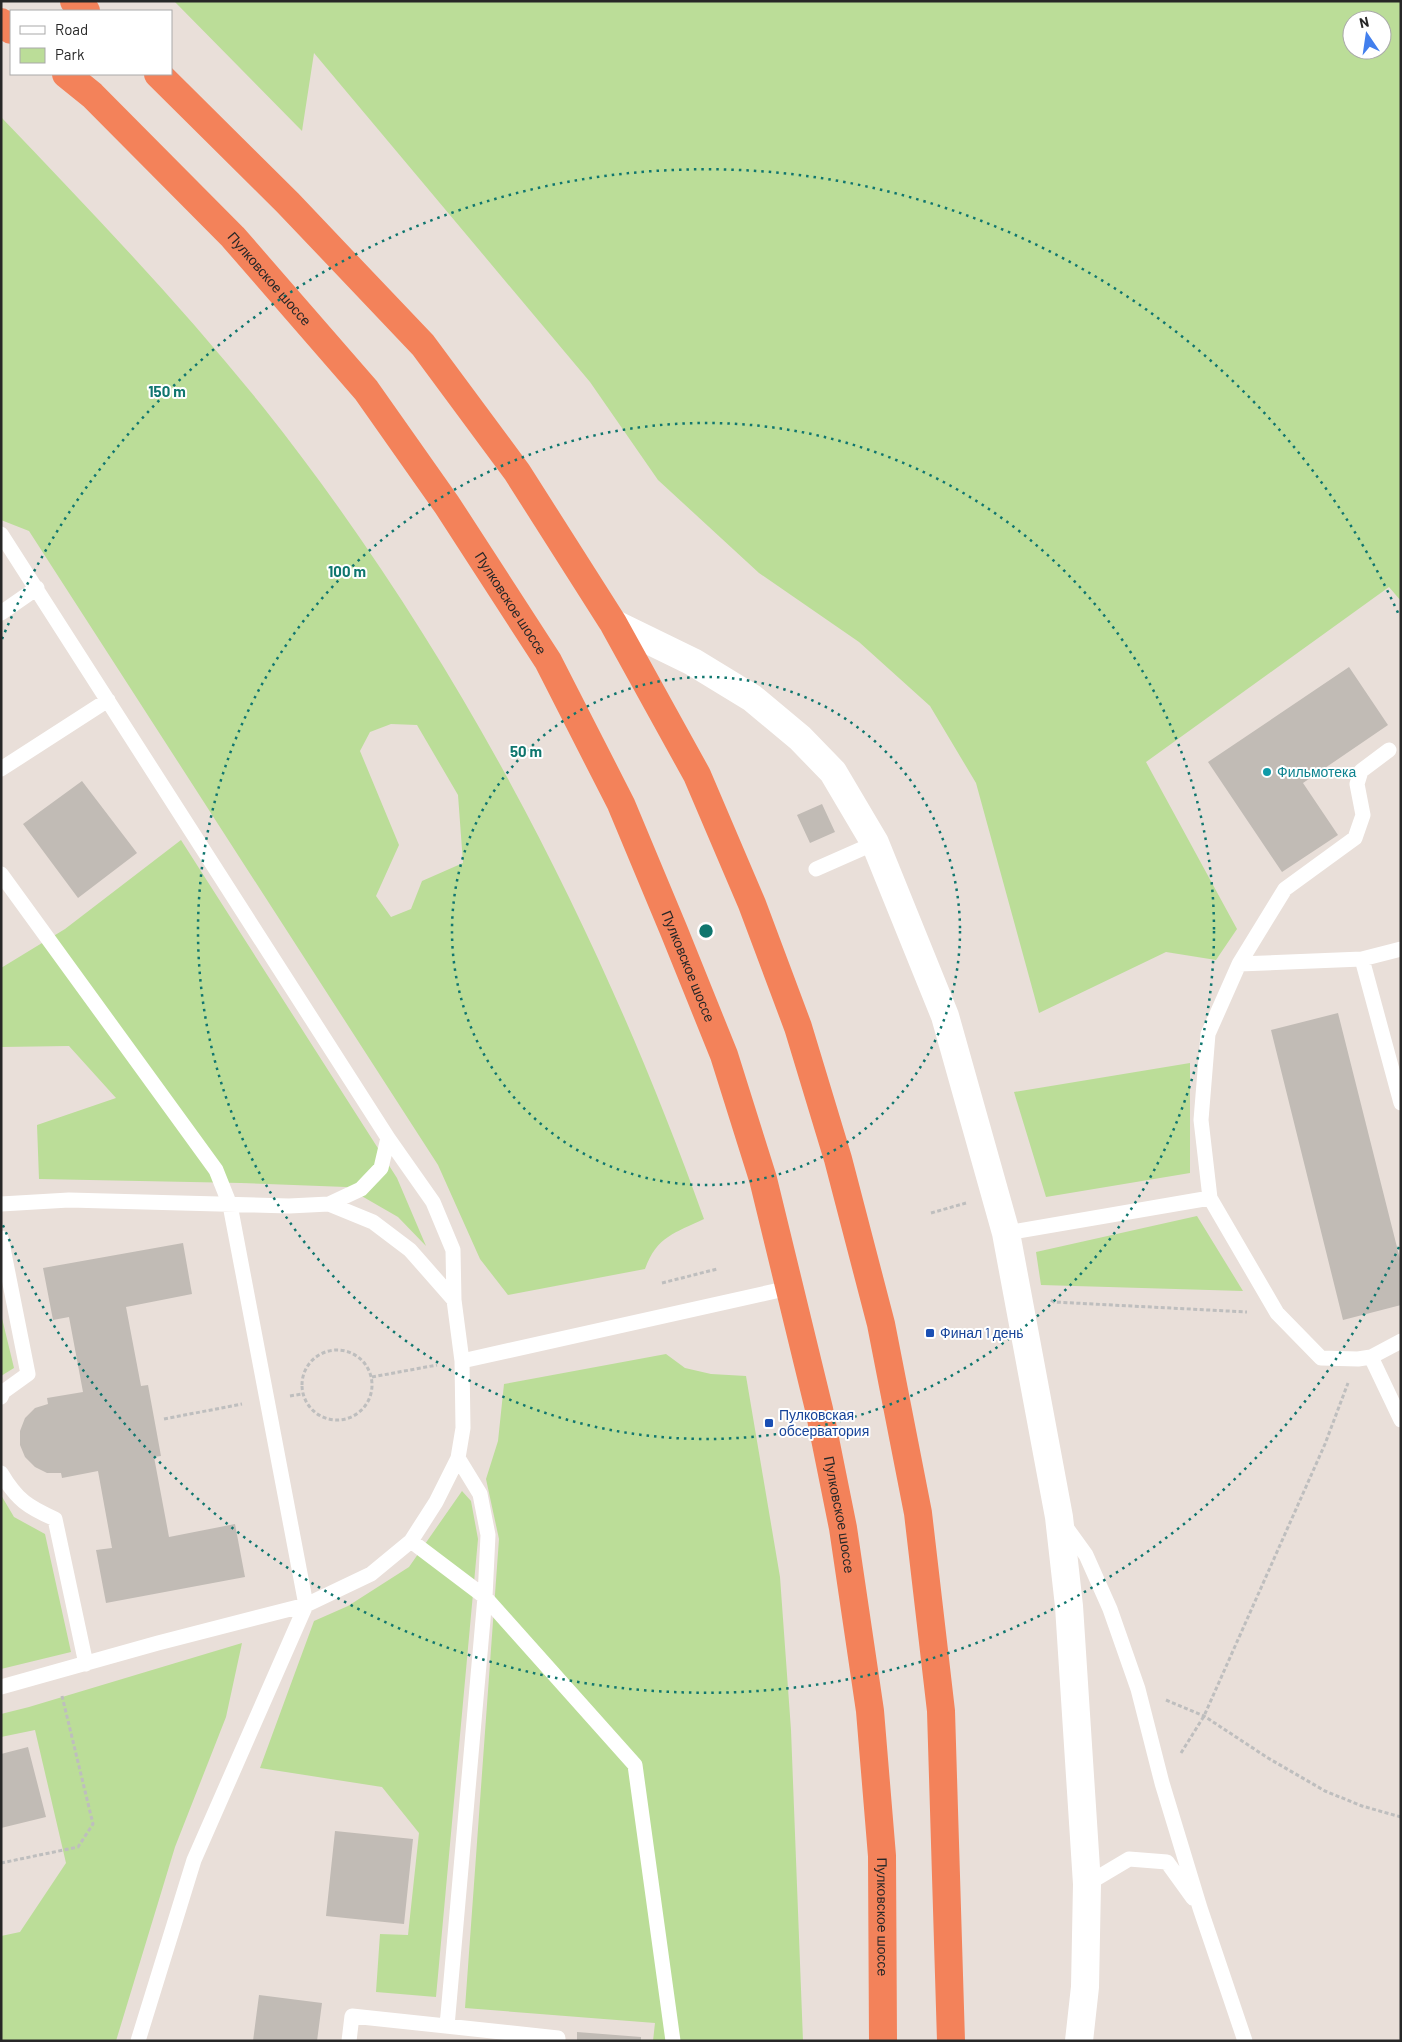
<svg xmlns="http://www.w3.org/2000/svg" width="1402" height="2042" viewBox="0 0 1402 2042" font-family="Barlow,sans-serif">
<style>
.green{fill:#bbdd98;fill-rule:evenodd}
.building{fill:#c1bbb5}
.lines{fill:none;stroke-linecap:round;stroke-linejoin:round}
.path{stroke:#bebebe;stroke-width:3;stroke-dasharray:4 2.5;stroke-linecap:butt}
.lane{stroke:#fff;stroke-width:15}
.street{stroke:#fff;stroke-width:28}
.highway{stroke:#f3825a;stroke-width:28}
.ring{fill:none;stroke:#0f766e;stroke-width:2.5;stroke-dasharray:2.5 5}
.culture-dot{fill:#0f9aa8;stroke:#fff;stroke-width:2}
.transit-dot{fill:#1a4fb4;stroke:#fff;stroke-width:2}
.labels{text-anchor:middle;stroke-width:4;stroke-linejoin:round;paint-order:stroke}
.street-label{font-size:14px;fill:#272727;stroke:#fff}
.culture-label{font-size:14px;fill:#0d838f;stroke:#fff;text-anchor:start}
.transit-label{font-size:14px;fill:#164399;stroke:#fff;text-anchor:start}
.centre{fill:#0f766e;stroke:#fff;stroke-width:2.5}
.ring-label{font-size:15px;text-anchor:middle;font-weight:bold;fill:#0f766e;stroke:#fff;stroke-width:4;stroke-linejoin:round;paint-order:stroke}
</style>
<rect width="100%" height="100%" fill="#e9dfd9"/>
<!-- green -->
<path class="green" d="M174 1H1401V601L1389 587 1146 762 1237 929 1216 960 1166 952 1039 1013 976 783 930 706 859 642 759 573 658 480 590 382 314 53 302 131ZM1352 20H1382V50H1352Z
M1 117C91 211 181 305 263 407 455 649 600 928 704 1219 675 1233 657 1236 645 1269L508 1295 480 1259 438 1165 29 531 1 520ZM391 724 417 725 458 795 463 863 422 881 411 909 391 917 376 896 399 845 360 751 370 732Z
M181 840 397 1178 426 1246 398 1217 346 1187 241 1183 39 1179 37 1125 116 1098 69 1046 1 1047V968L65 929Z
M1190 1063V1173L1046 1197 1014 1092Z
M1197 1216 1243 1291 1041 1285 1036 1252Z
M1 1314 14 1368 1 1376Z
M666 1354 685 1368 711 1374 746 1376 780 1577 791 1730 803 2041H653L655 2023 465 2008 499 1539 486 1479 498 1441 504 1384Z
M462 1491 471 1501 478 1539 436 1997 376 1992 380 1934 408 1935 419 1833 382 1787 260 1768 314 1621 348 1606 409 1567Z
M1 1495 14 1517 45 1534 71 1652 1 1669Z
M242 1643 226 1717 175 1847 116 2041H1V1936L20 1932 66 1863 35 1730 1 1737V1714L29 1707Z"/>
<!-- building -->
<path class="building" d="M1349 667 1388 725 1303 783 1338 835 1282 872 1208 762Z
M82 781 137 853 78 898 23 824Z
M822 804 835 832 810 843 797 815Z
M1338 1013 1401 1263V1305L1343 1320 1271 1030Z
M183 1243 192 1294 126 1307 141 1386 148 1385 161 1456 154 1457 169 1537 235 1524 245 1577 106 1603 96 1550 112 1548 98 1471 62 1478 61 1473H47L35 1467 25 1457 20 1445V1431L25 1418 35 1408 48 1404 47 1398 83 1392 69 1317 53 1320 43 1268Z
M28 1747 46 1817 1 1828V1754Z
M335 1831 413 1839 404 1924 326 1916Z
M259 1995 322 2003 317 2041H253Z
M577 2032 641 2037V2041H577Z"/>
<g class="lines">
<!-- path -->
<path class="path" d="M931 1213 966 1203
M662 1283 717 1269
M1051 1300 1054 1302 1247 1312
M302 1385a35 35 0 1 1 70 0a35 35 0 1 1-70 0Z
M372 1377 437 1365
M290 1396 302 1394
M164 1419 242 1404
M1166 1700 1204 1716 1268 1758 1325 1791 1362 1806 1401 1817
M1181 1753 1204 1716 1325 1444 1348 1383
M1 1863 78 1847 93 1824 62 1696"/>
<!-- lane -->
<path class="lane" d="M1 534 388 1138 433 1202 453 1250 454 1300
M1 613 37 588
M1 769 108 700
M816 869 875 843
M1 874 216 1170 230 1205 306 1605 194 1860 138 2041
M1401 949 1362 959 1239 964 1208 1034 1201 1120 1210 1198 1277 1313 1321 1358 1358 1359 1371 1357 1401 1341
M1362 959 1401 1103
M1239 964 1285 889 1355 838 1363 815 1357 784 1361 771 1389 750
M1 1204 69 1200 289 1206 329 1204 373 1222 410 1250 454 1300 462 1361 463 1428 458 1458 436 1502 411 1541 371 1574 306 1605 158 1643 1 1687
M329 1204 361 1189 381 1168 388 1138
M1006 1233 1210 1198
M1 1238 28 1374 3 1392 1 1397
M1371 1357 1401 1420
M462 1361 789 1288
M1 1473C17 1500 28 1507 55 1519L86 1664
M1063 1523 1086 1555 1110 1609 1138 1689 1162 1783 1200 1908 1245 2041
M411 1541 485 1597 635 1765 673 2041
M1087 1884 1129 1859 1167 1862 1193 1898
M447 2026 485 1597 488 1535 480 1494 458 1458
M349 2041 352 2016 558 2038V2041"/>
<!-- street -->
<path class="street" d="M613 623 693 662 752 698 800 738 833 772 875 843 945 1016 1006 1233 1059 1517 1069 1606 1087 1884 1085 1987 1079 2041"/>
<!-- highway -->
<g class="highway">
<path d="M74 1 86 11"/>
<path d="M1 22 11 30"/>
<path id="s1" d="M66 74 92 95 233 237 366 390 447 505 548 661 621 804 674 931 724 1055 763 1179 819 1409 843 1528 870 1711 882 1856 883 2041"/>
<path d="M158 74 288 203 423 345 517 472 613 623 697 775 752 904 798 1027 838 1159 881 1324 918 1513 941 1711 951 2041"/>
</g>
</g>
<!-- distance rings -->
<g class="ring">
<circle cx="706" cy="931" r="254"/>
<circle cx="706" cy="931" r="508"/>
<path d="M1399 1247A762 762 0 0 1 2 1223M2 639A762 762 0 0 1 1399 615"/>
</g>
<!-- markers -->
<circle class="culture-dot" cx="1267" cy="772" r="5"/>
<g class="transit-dot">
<rect x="925" y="1328" width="10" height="10" rx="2.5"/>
<rect x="764" y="1418" width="10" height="10" rx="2.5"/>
</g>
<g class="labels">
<!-- street labels -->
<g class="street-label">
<text dy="5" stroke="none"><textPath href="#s1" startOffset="289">Пулковское шоссе</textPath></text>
<text dy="5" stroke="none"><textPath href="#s1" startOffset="694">Пулковское шоссе</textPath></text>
<text dy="5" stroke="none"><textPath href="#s1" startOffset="1099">Пулковское шоссе</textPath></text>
<text dy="5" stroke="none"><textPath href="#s1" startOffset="1669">Пулковское шоссе</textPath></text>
<text dy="5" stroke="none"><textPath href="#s1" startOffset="2074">Пулковское шоссе</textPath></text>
</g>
<!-- culture labels -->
<g class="culture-label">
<text x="1277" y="777">Фильмотека</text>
</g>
<!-- transit labels -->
<g class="transit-label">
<text x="940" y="1338">Финал 1 день</text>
<text x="779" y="1420">Пулковская<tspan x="779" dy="16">обсерватория</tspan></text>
</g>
</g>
<circle cx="706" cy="931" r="8" class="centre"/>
<g class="ring-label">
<text x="167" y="397">150 m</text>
<text x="347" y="577">100 m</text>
<text x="526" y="757">50 m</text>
</g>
<!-- border -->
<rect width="1402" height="2042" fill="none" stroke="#272727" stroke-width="5"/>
<!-- legend -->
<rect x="10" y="10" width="162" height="65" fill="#ffffff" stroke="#a9a9a9"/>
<rect x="20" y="26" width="25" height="8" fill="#ffffff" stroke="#a9a9a9"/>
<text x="55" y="35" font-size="15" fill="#272727">Road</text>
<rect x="20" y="48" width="25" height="15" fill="#bbdd98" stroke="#a9a9a9"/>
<text x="55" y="60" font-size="15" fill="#272727">Park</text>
<!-- north arrow -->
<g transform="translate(1367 35) rotate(347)"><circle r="24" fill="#ffffff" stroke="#a9a9a9"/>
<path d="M0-4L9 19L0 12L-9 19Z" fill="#427fed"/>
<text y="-8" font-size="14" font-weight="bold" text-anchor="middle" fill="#272727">N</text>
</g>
</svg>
